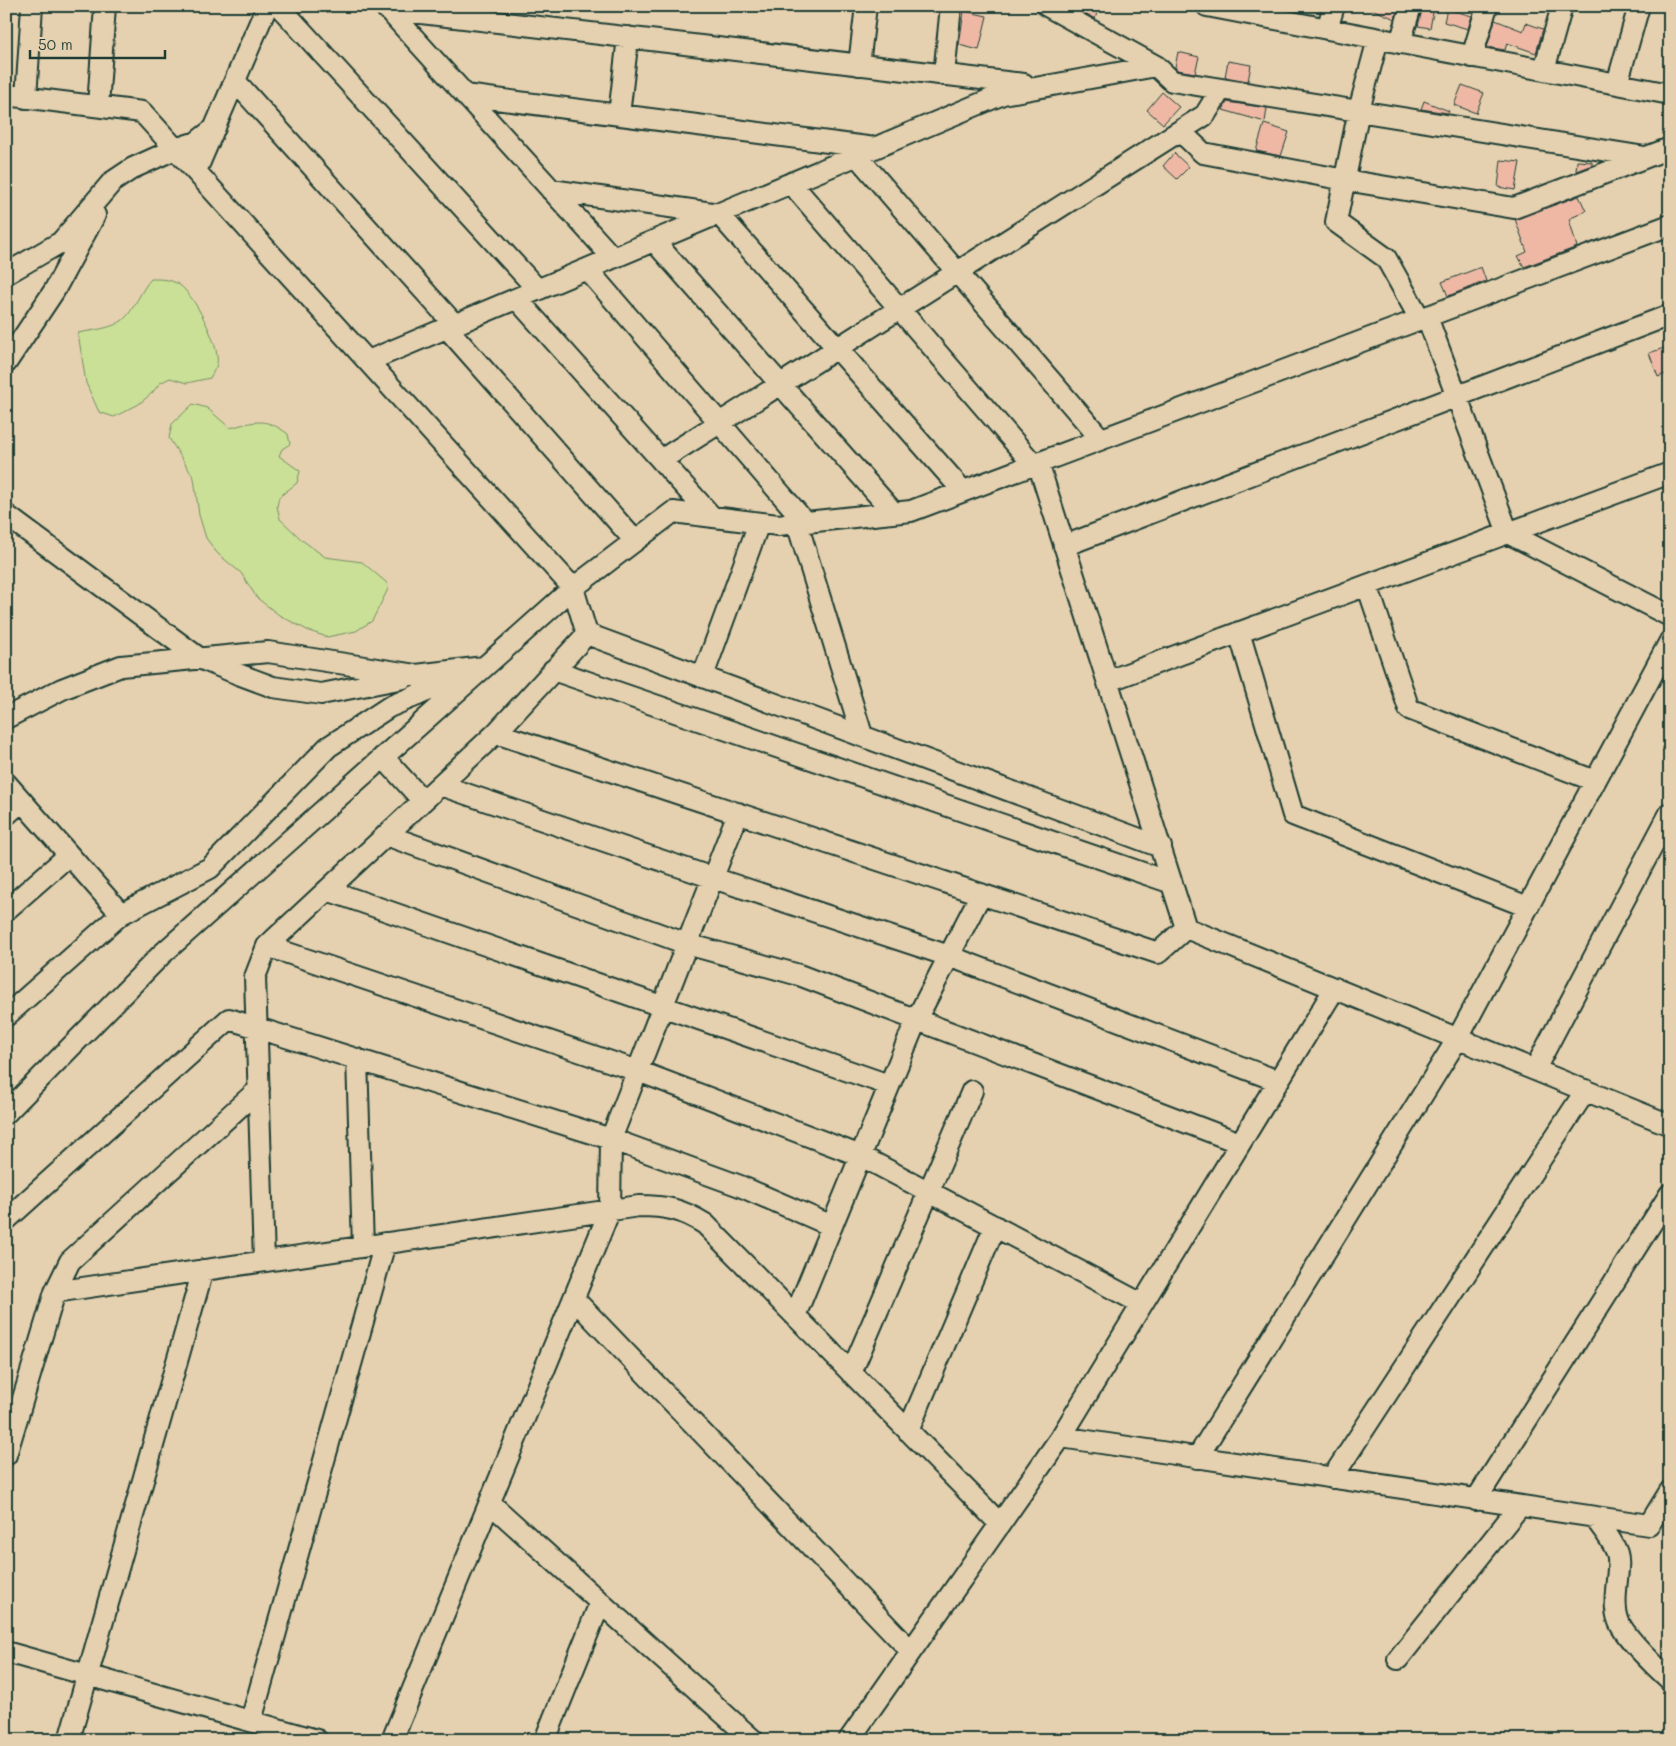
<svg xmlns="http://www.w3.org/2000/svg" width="1676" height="1746" viewBox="0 0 1676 1746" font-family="Mali,sans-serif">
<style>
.green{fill:#c9e096;stroke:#748e65}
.building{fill:#efb8a5;stroke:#1f3d34}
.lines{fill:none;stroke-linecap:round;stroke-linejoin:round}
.minor-casing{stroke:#1f3d34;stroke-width:24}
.minor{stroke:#e5d1af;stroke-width:20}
</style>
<rect width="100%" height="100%" fill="#e5d1af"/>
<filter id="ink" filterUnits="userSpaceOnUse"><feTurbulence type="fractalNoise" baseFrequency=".02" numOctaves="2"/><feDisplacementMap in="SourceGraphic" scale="10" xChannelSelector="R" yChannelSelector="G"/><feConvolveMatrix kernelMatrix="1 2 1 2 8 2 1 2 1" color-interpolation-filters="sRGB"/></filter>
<g filter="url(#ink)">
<!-- green -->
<path class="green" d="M151 279C161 279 170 279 178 284 193 292 221 347 217 364 216 368 212 374 210 378L187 383 170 378 160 383 152 393 139 404 114 417 99 412 86 383 78 333C92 330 113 329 124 319 134 310 141 290 151 279Z
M193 404 207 408 230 428C256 421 265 417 288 434L290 444 282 449 279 456 300 471 297 483 279 497 277 506 280 519 302 540 325 557 362 562 387 583 388 589 372 621 356 631 327 637 309 631 279 615 257 598 241 573 217 553 206 538 199 515 194 478 169 438 172 424Z"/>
<!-- building -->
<path class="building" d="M1072 6H1099L1095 19Z
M1365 6H1399L1395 19Z
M1423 6 1434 8 1430 28 1418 26Z
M1447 9 1472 16 1468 29 1444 22Z
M964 11 987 16 979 50 959 45Z
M1495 20 1523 31 1526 23 1543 29 1536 53 1507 43 1505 50 1487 47Z
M1178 52 1199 57 1195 73 1177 70 1175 67Z
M1228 61 1251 65 1248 81 1225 77Z
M1462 85 1484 93 1476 113 1454 105Z
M1162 92 1179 107 1163 124 1147 110Z
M1424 101 1449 111 1448 113 1421 109Z
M1227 102 1267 108 1265 122 1223 110Z
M1264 124 1289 132 1281 156 1256 151Z
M1174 153 1189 167 1177 179 1163 166Z
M1501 160 1520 162 1515 190 1498 187Z
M1577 161 1592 162V165L1576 171Z
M1579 196 1586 211 1569 219 1577 247 1524 267 1518 256 1527 252 1515 219Z
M1481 267 1486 281 1448 296 1442 282Z
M1670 346V372L1658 377 1649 353Z"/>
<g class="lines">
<defs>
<path id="minor" d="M279 6 538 290
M385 6 613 258
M1047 6 1156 66
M1207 6 1670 94
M387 9 1024 84
M1327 29 1334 6
M1378 39 1359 110 1336 222 1386 258 1420 319
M1400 43 1411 6
M1472 57 1487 6
M859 65 866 6
M1544 70 1562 6
M944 75 951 6
M235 81 455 325
M1617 84 1639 6
M6 95 142 112 573 588 587 634 1161 847
M465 95 875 148
M26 98 32 6
M98 106 105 6
M619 115 628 37
M1180 131 1203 153 1345 180 1514 208 1670 148
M857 156 1101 439
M196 171 267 6
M791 183 1034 465
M551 190 719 214 963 491
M654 241 894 513
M587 269 805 522
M6 274 61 242 112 182 133 168 175 149 197 142 215 128
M517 299 712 517
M1427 317 1508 533 1670 616
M447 328 635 541
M368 361 1003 94 1156 66 1172 81 1645 157
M6 363 54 291 95 215
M661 460 1205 115 1221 89
M1038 463 1186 928 1670 1125
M6 515 199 658 238 674 273 687 321 694 404 678
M797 523 862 735
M1064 546 1670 315
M1367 585 1409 709 1595 781
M1239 632 1293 815 1528 907
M553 670 1172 883
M703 676 759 523
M1108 681 1670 473
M6 718 62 689 121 666 268 652 416 675 484 667 389 707 328 747 210 868 121 914 6 1016
M496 733 1158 953 1186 928
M383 757 423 801
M6 783 121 914
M440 785 713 878 949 956 1278 1081
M6 815 22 801
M386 835 687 944 799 975 1240 1143
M327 890 889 1085
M6 910 69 855
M267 946 638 1071 861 1156 1142 1304
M357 1059 363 1247
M1535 1069 1670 813
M6 1113 161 955 573 588 673 512 778 525 911 511 1670 225
M6 1220 229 1019 611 1139 740 1186 832 1226
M264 1261 255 977 267 946 496 733 587 634
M55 1292 639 1206C666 1206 681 1209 705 1224L1000 1524
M574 1299 911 1651
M795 1316 917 1018 981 894
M851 1373 972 1091
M908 1431 995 1226
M1061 1437 1649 1525 1670 1491
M6 1455 55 1292 70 1261 259 1089
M1197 1458 1458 1038 1670 641
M1332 1478 1586 1090
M1476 1500 1670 1194
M490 1503 753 1740
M1594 1517C1602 1528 1612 1539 1617 1553 1622 1568 1610 1600 1619 1622 1625 1637 1657 1668 1670 1680
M6 1652 317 1740
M1398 1659 1519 1507
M251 1721 385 1243
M69 1740 203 1270
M392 1740 610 1210 611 1139 738 813
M545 1740 600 1603
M849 1740 1061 1437 1335 988"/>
</defs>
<!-- minor casing -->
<use href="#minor" class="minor-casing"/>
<!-- minor -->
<use href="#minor" class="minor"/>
</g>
</g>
<!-- margin -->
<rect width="1676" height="1746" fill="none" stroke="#e5d1af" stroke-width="25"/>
<rect x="12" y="12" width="1651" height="1721" fill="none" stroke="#1f3d34" stroke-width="2" filter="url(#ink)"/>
<!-- scale -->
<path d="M30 50v8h135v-8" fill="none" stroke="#1f3d34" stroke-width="2.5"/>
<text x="38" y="50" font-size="15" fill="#1f3d34" stroke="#e5d1af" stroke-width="4" paint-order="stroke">50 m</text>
</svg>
